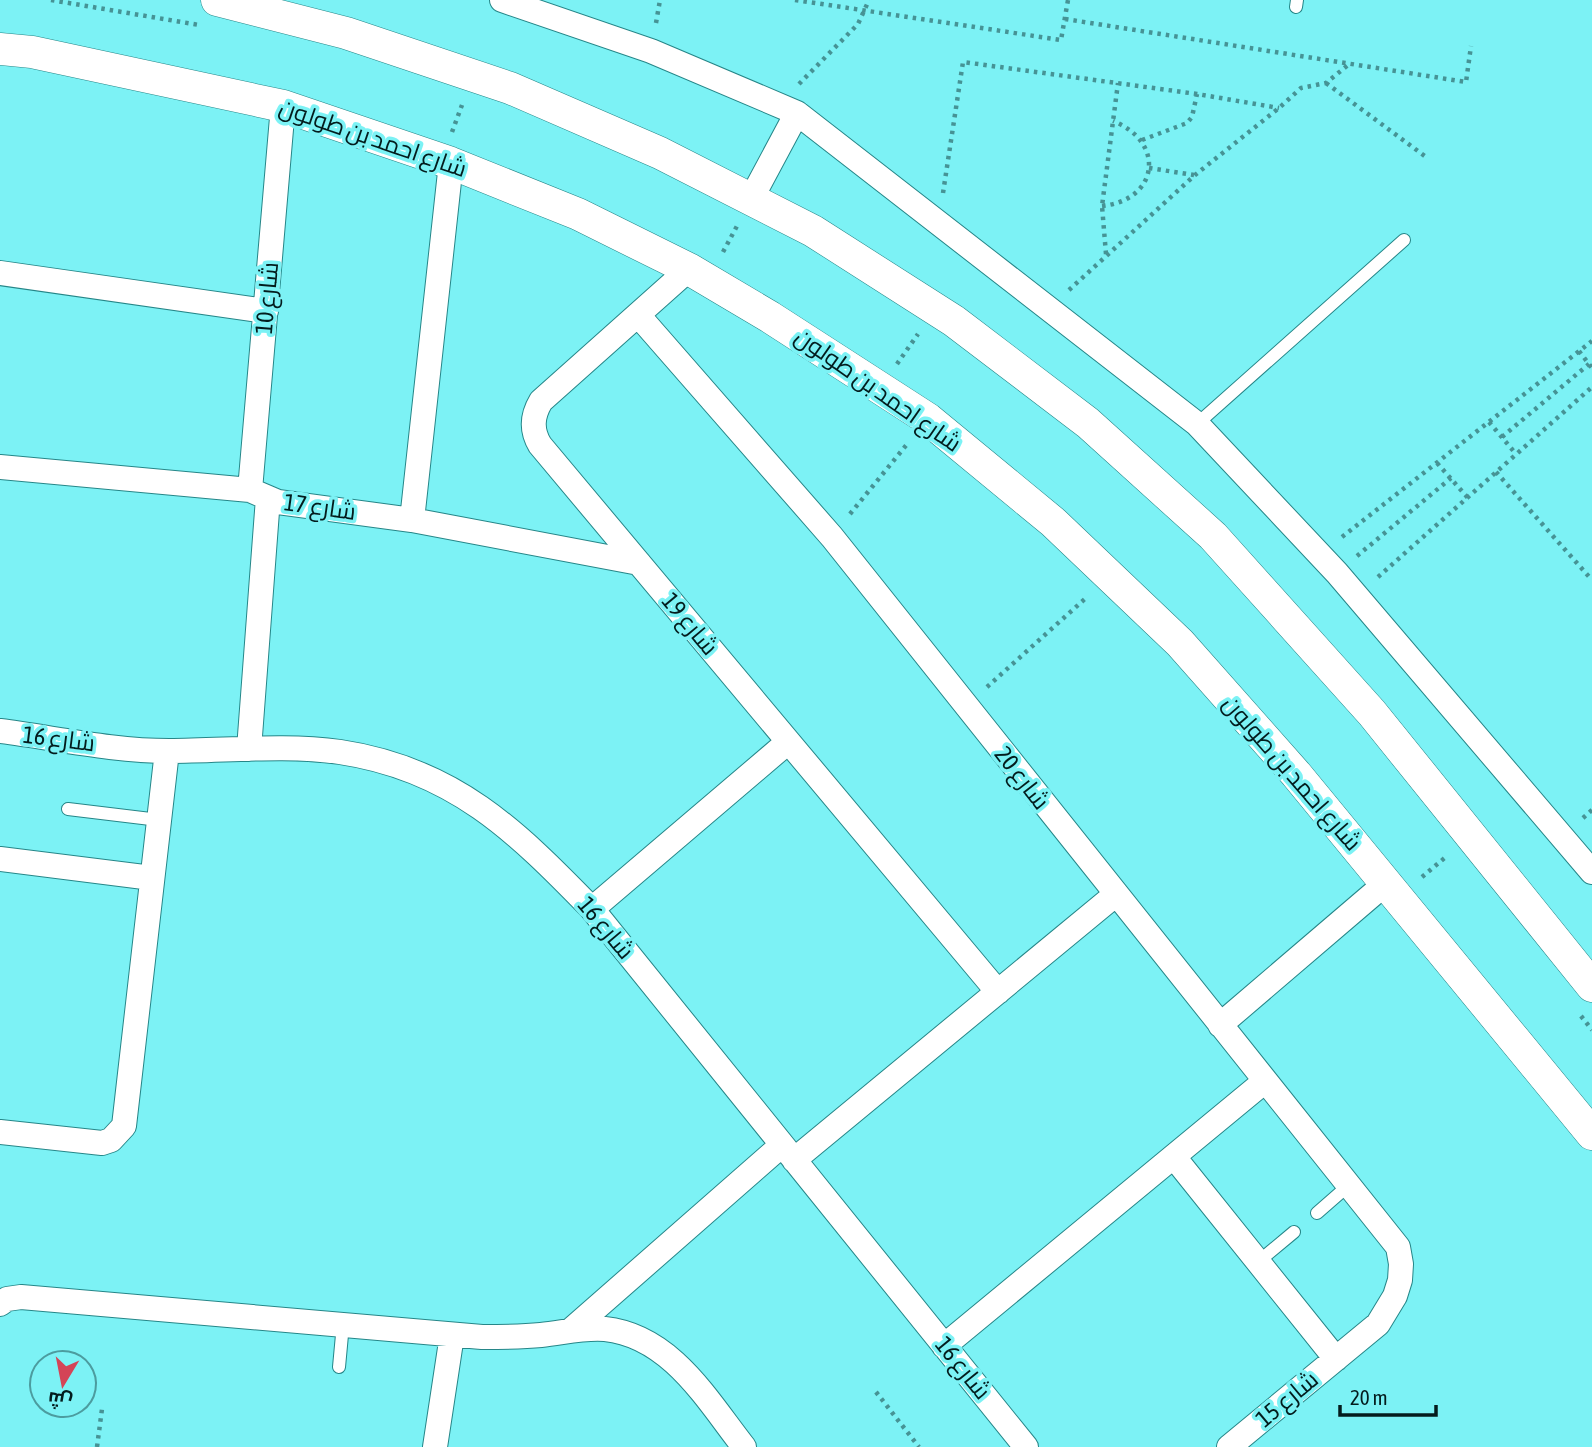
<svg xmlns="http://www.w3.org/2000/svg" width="1592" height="1447" viewBox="0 0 1592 1447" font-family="'Asap Condensed',Cairo,sans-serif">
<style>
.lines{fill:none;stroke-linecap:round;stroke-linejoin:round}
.service-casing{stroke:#268688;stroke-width:14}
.minor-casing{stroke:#268688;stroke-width:26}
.tertiary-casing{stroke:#268688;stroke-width:33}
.path{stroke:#469395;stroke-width:4.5;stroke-dasharray:3.5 5;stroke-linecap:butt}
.service{stroke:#fff;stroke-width:12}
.minor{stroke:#fff;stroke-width:24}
.tertiary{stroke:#fff;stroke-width:32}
.labels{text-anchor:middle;stroke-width:7;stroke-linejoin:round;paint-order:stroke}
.street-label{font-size:24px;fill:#031c1d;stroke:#7cf2f5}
</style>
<rect width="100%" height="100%" fill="#7cf2f5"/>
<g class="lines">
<defs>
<path id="service" d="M1296 7 1297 0
M1197 424 1404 240
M68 809 159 820
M1317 1213 1349 1185
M1258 1262 1294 1232
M339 1367 343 1324"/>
<path id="minor" d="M502 0 651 51 797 113 1197 424 1337 573 1592 872
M751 199 797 113
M689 269 541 401C532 416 531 430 540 445L998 992
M0 273 266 311
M638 315 832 537 1398 1247 1401 1264 1400 1280 1395 1296 1378 1324 1229 1447
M0 467 250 490 278 502 412 520 639 563
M250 490 283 106
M412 520 451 163
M0 731C55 738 114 751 169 751 226 751 284 744 340 752 454 769 516 831 592 909L1026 1447
M249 749 268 498
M0 859 152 878
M592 909 788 742
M1220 1025 1386 883
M0 1132 102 1143 111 1140 124 1126 167 751
M1174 1157 1336 1359
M794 1160 1115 895
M0 1304 7 1299 21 1297 482 1337C502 1337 521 1337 541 1335 562 1333 584 1327 605 1329 671 1336 707 1400 744 1447
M571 1330 782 1145
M944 1346 1265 1081
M435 1447 452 1335"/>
<path id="tertiary" d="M217 0 346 33 510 88 660 153 813 231 954 321 1088 423 1213 536 1372 713 1592 986
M0 49 32 52 283 106 451 163 578 214 689 269 770 317 928 419 1053 522 1180 643 1296 774 1592 1134"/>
</defs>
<!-- service casing -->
<use href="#service" class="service-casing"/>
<!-- minor casing -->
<use href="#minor" class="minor-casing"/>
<!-- tertiary casing -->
<use href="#tertiary" class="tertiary-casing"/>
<!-- path -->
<path class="path" d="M51 0 199 25
M795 0 1061 40 1068 0
M1065 19 1466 82 1471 46
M656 23 660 0
M1326 83 1426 157
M799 84 858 24 869 0
M452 132 462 105
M1142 140 1187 123 1192 117 1197 94
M1149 168 1194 175
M943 193 963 62 1197 94 1279 108
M1102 206C1159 200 1166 142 1113 121
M723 252 737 226
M1106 254 1102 206 1118 83
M1069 290 1195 175 1279 108 1301 88 1326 83 1348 65
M1579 351 1592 368
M897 364 918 334
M1489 422 1516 454
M1502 437 1589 364
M1437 463 1468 498
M1496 472 1592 580
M850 514 908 443
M1342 537 1592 341
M1357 556 1451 478
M1378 577 1592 387
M987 687 1087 597
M1583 818 1592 810
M1422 877 1447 856
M1581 1016 1592 1030
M876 1392 919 1447
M97 1447 102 1409"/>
<!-- service -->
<use href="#service" class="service"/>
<!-- minor -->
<use href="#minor" class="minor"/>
<!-- tertiary -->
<use href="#tertiary" class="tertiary"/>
</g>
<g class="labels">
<!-- street labels -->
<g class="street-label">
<text transform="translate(373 138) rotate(19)" y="8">شارع احمد بن طولون</text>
<text transform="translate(267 298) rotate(-85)" y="8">شارع 10</text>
<text transform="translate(878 390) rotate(35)" y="8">شارع احمد بن طولون</text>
<text transform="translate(320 507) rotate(8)" y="8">شارع 17</text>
<text transform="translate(690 624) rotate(50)" y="8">شارع 19</text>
<text transform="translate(59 739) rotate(7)" y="8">شارع 16</text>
<text transform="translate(1292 773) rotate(49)" y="8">شارع احمد بن طولون</text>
<text transform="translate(1022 778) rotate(52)" y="8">شارع 20</text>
<text transform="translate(606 928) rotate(50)" y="8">شارع 16</text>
<text transform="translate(963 1368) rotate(51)" y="8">شارع 16</text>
<text transform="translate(1287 1399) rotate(-40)" y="8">شارع 15</text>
</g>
</g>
<!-- north arrow -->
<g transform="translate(63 1384) rotate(190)"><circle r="33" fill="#7cf2f5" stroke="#4c9c9f" stroke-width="2"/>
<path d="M0-5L12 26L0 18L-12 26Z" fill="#d44457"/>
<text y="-10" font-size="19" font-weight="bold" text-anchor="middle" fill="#031c1d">ش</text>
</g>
<!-- scale -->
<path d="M1340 1405v10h96v-10" fill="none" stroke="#031c1d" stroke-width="3.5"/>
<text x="1350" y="1405" font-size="21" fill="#031c1d" stroke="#7cf2f5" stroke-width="5" paint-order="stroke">20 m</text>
</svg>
